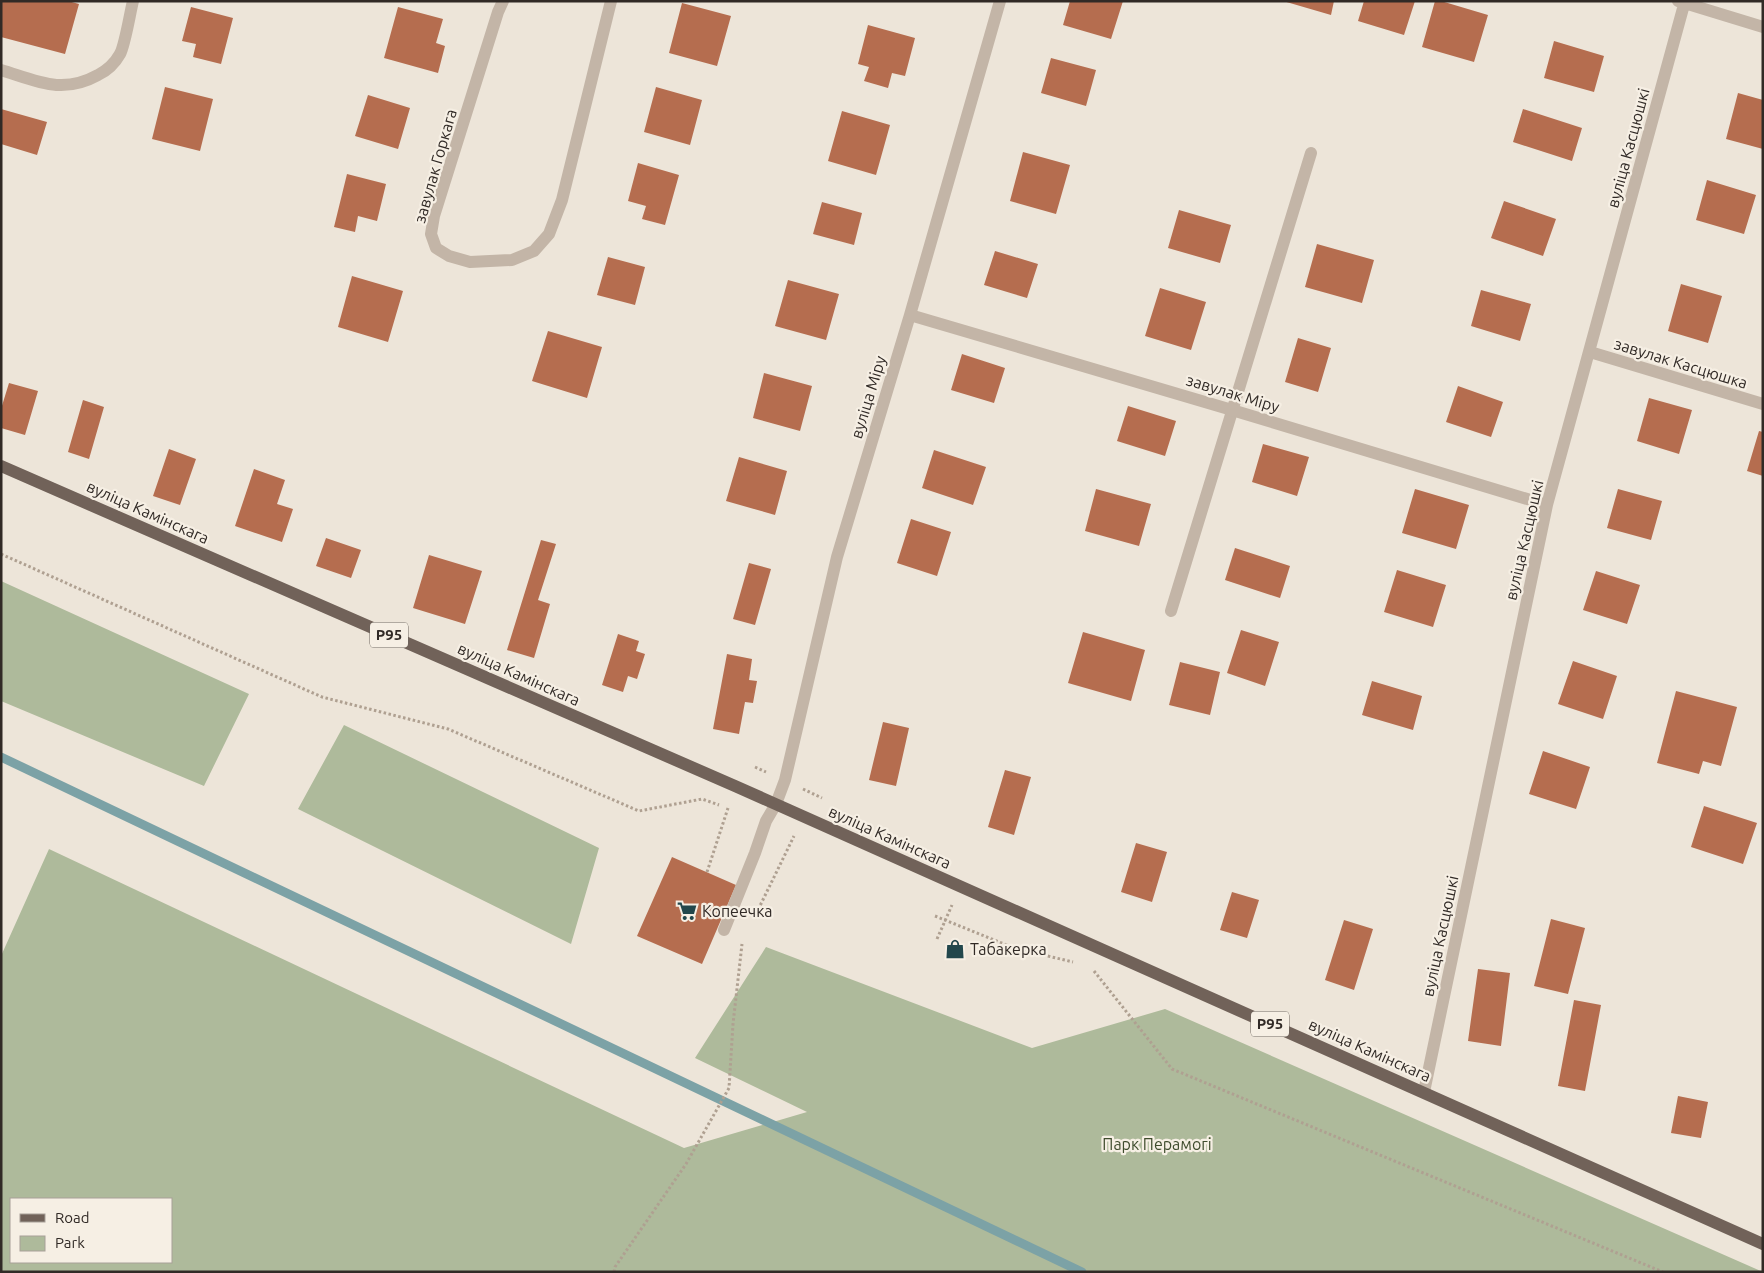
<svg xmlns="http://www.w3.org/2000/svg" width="1764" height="1273" viewBox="0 0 1764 1273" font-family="Ubuntu,sans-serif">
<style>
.green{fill:#aeba9b;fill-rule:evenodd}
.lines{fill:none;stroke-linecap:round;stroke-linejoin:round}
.stream{stroke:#7ca2a6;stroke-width:9}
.building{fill:#b56d4f}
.path{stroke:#afa091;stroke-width:3;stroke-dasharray:2.5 2.5;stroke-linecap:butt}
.service{stroke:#c3b5a7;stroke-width:12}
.minor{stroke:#c3b5a7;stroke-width:12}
.primary{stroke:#716259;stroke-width:12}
.labels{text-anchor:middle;stroke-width:4.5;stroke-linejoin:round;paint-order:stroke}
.shield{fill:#f6efe4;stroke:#6c655f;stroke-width:1}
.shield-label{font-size:15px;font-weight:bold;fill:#312a26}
.street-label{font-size:16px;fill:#312a26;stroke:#f6efe4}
.poi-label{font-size:16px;fill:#312a26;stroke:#f6efe4;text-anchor:start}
.park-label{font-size:16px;fill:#3f4c2d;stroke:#f6efe4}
</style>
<rect width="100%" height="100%" fill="#ede5d9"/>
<!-- green -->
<path class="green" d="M1 581 249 694 204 786 1 701Z
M344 725 599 848 571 944 298 809Z
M49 849 684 1148 807 1112 695 1058 766 947 1032 1048 1165 1009 1763 1272H1V956ZM171 1199V1262H11V1199Z"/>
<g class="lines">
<!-- stream -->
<path class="stream" d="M1 757 1082 1272"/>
</g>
<!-- building -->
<path class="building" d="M1 1H68L79 4 65 54 1 37Z
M1070 1H1123L1111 39 1063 25Z
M1283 1H1334L1331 15Z
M1364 1H1415L1404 35 1358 21Z
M1435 1H1441L1488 15 1474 62 1422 47Z
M682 3 731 16 717 66 669 53Z
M191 7 233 18 221 64 193 57 196 44 182 41Z
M398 7 443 19 436 43 445 46 438 73 384 58Z
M868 25 915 38 905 76 892 73 888 88 864 81 869 67 858 64Z
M1554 41 1604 56 1594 92 1544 78Z
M1051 58 1096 70 1086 106 1041 93Z
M165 87 213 99 200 151 152 139Z
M656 87 702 100 690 145 644 132Z
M1738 93 1763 100V149L1726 139Z
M368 95 410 108 398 149 355 136Z
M1 109 47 122 37 155 1 144Z
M1523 109 1582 128 1572 161 1513 142Z
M842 111 890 125 876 175 828 161Z
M1023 152 1070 165 1056 214 1010 201Z
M638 163 679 175 665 225 642 219 646 206 628 201Z
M347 174 386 184 377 221 358 216 355 232 334 227Z
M1707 180 1756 195 1744 234 1696 220Z
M1504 201 1556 219 1543 256 1491 238Z
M822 202 862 213 854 245 813 234Z
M1179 210 1231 225 1220 263 1168 248Z
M1317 244 1374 260 1362 303 1305 287Z
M995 251 1038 264 1027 298 984 285Z
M608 257 645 267 635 305 597 295Z
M352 276 403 291 388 342 338 327Z
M788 280 839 294 826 340 775 326Z
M1681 284 1722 296 1708 343 1668 331Z
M1160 288 1206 302 1191 350 1145 336Z
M1481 290 1531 304 1520 341 1471 326Z
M548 331 602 347 587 398 532 381Z
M1298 338 1331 348 1318 392 1285 382Z
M962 354 1005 368 994 403 951 390Z
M764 373 812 386 800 431 753 418Z
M9 383 38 391 25 435 1 428V409Z
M1458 386 1503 402 1491 437 1446 422Z
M1649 398 1692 410 1679 454 1637 441Z
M83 400 104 407 89 459 68 452Z
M1128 406 1176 421 1165 456 1117 441Z
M1759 431 1763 432V476L1747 471Z
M1263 444 1309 457 1297 496 1252 482Z
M169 449 196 459 180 505 153 496Z
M934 450 986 467 973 505 922 488Z
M739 457 787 471 775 515 726 501Z
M254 469 285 480 277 504 293 509 282 542 235 526Z
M1096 489 1151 504 1139 546 1085 531Z
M1415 489 1469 505 1456 549 1402 533Z
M1618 489 1662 501 1651 540 1607 528Z
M911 519 951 532 937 576 897 563Z
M326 538 361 550 351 578 316 566Z
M541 540 556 544 538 600 550 604 534 658 507 650Z
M1235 548 1290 566 1280 598 1225 580Z
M429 555 482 571 465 624 413 608Z
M749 563 771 569 755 625 733 619Z
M1397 570 1446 585 1433 627 1384 612Z
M1596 571 1640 585 1627 624 1583 610Z
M1241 630 1279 642 1265 686 1227 673Z
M1083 632 1145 650 1131 701 1068 683Z
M618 634 639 641 636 651 645 654 637 679 628 676 623 692 602 685Z
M727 654 752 659 749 680 757 681 753 703 745 702 739 734 713 729Z
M1573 661 1617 676 1603 719 1558 704Z
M1180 662 1220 672 1210 715 1169 705Z
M1372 681 1422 696 1413 730 1362 715Z
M1676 691 1737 707 1721 766 1703 761 1699 774 1657 763Z
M883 722 909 728 896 786 869 780Z
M1543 751 1590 767 1576 809 1529 794Z
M1005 770 1031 777 1014 835 988 827Z
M1704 806 1757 823 1743 864 1691 847Z
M1136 843 1167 852 1152 902 1121 892Z
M672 857 736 885 702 964 637 936Z
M1232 892 1259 900 1247 938 1220 930Z
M1551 919 1585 928 1568 994 1534 986Z
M1344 920 1373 929 1354 990 1325 980Z
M1478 969 1510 973 1501 1046 1468 1041Z
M1574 1000 1601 1005 1585 1091 1558 1086Z
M1678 1096 1708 1102 1701 1138 1671 1133Z"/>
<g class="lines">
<!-- path -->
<path class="path" d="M1 554 322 697 448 729 639 811 702 799 719 805
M755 767 766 772
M803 789 822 798
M707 872 728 808
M756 914 794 836
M935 916 1014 948 1073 962
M937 939 952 905
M1094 971 1172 1069 1663 1272
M614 1272 615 1267 686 1164 729 1088 733 1024 742 944"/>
<!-- service -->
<path class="service" d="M503 1 498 12 434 216 431 234 436 248 449 256 470 262 512 260 534 251 549 234 562 200 611 1
M1171 611 1311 153
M724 930 755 853 766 821 776 804"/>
<!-- minor -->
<path class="minor" d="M1678 1 1763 27
M1 70C37 81 62 95 98 75 106 71 115 63 120 54 125 45 130 13 133 1
M910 315 1232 410 1547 505
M1590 352 1763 404
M776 804 785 780 837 557 910 315 1000 1
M1424 1092 1547 505 1685 1"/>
<!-- primary -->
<path class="primary" d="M1 466 735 786 1763 1244"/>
</g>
<!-- icons -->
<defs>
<symbol id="supermarket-bare" viewBox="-9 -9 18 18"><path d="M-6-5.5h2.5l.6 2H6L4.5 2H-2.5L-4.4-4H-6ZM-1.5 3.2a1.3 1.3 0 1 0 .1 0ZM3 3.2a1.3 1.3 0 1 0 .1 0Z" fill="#22474c" stroke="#f6efe4" stroke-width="2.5" paint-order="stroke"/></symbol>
<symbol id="shop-bare" viewBox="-9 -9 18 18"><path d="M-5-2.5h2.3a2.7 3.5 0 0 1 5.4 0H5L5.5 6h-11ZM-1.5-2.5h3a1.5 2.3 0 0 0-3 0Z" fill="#22474c" stroke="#f6efe4" stroke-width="2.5" paint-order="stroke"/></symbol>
</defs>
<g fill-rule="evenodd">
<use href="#supermarket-bare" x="673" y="897" width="28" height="28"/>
<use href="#shop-bare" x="941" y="935" width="28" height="28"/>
</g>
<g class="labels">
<!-- shield labels -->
<g class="shield">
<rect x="370" y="622.5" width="38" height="25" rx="4"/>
<rect x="1251" y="1011.5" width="38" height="25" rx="4"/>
</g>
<g class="shield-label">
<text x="389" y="640">Р95</text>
<text x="1270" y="1029">Р95</text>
</g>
<!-- street labels -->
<g class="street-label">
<text transform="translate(1628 148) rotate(-75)" y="6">вуліца Касцюшкі</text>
<text transform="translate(435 166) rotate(-74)" y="6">завулак Горкага</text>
<text transform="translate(1681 363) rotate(17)" y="6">завулак Касцюшка</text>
<text transform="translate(1233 393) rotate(17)" y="6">завулак Міру</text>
<text transform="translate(868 397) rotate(-73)" y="6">вуліца Міру</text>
<text transform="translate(148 512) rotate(24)" y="6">вуліца Камінскага</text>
<text transform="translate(1524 540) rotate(-77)" y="6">вуліца Касцюшкі</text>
<text transform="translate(519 674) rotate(24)" y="6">вуліца Камінскага</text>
<text transform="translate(890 837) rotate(24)" y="6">вуліца Камінскага</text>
<text transform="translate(1440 936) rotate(-78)" y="6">вуліца Касцюшкі</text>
<text transform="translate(1370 1050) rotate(24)" y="6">вуліца Камінскага</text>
</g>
<!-- poi labels -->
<g class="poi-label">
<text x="702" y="917">Копеечка</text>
<text x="970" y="955">Табакерка</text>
</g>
<!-- park labels -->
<g class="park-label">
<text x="1157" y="1150">Парк Перамогі</text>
</g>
</g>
<!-- border -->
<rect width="1764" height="1273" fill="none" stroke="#312a26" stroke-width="5"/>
<!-- legend -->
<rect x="10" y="1198" width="162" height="65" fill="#f6efe4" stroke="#a7a098"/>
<rect x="20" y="1214" width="25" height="8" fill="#716259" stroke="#a7a098"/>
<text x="55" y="1223" font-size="15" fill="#312a26">Road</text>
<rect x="20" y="1236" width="25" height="15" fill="#aeba9b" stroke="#a7a098"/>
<text x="55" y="1248" font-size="15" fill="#312a26">Park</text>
</svg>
